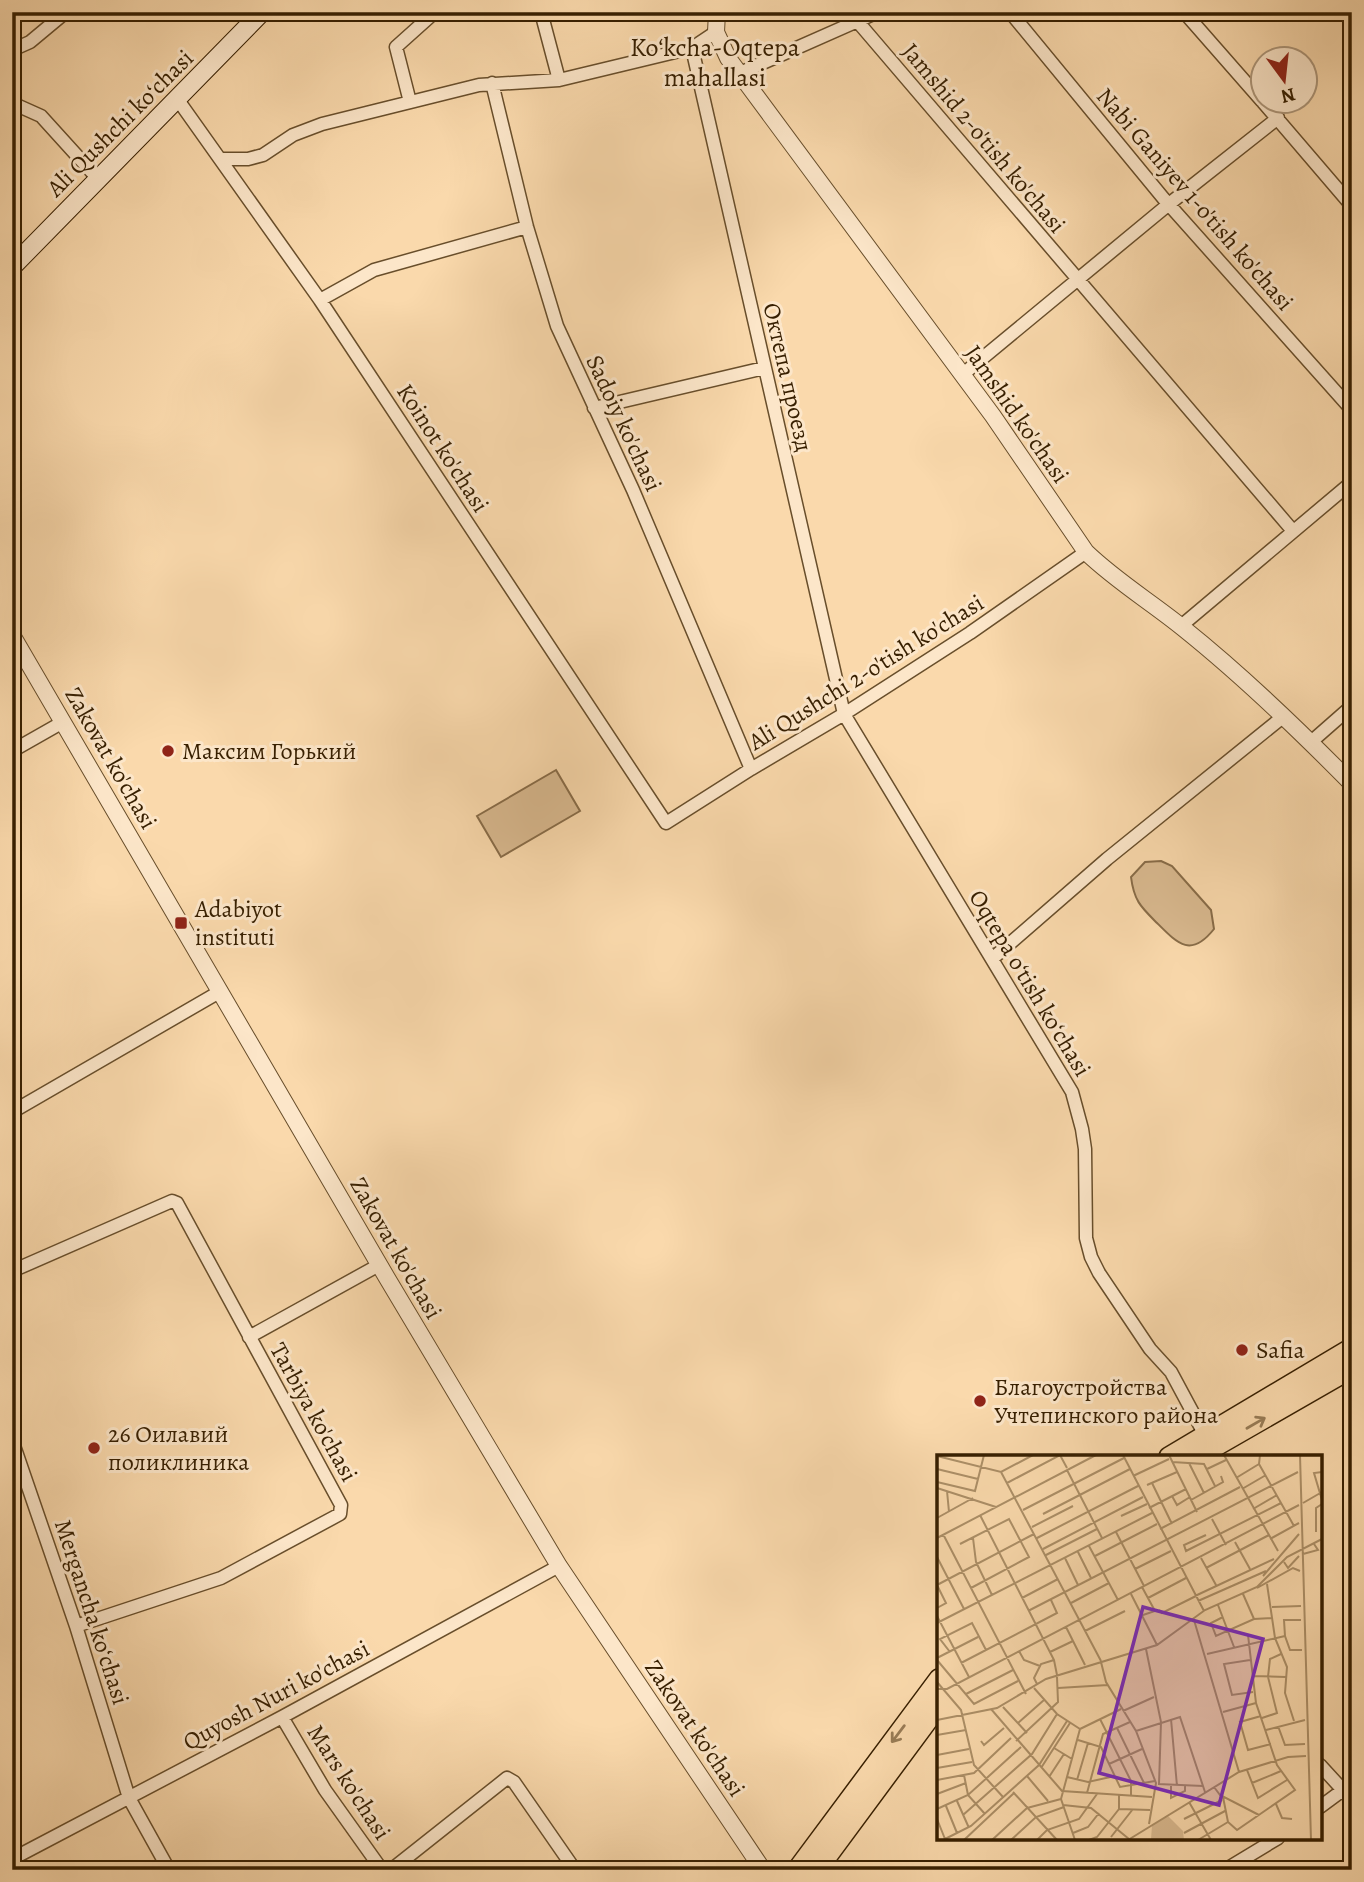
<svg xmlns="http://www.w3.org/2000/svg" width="1364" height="1882" viewBox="0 0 1364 1882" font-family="Alegreya,serif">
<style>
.green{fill:#d9b98f;stroke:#886c48;stroke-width:2}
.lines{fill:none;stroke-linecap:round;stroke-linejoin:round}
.minor-casing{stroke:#684e2b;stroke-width:15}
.tertiary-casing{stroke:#684e2b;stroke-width:18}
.secondary-casing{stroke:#371f00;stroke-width:20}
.primary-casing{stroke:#371f00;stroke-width:22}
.minor{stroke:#fce6c9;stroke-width:12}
.tertiary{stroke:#fce6c9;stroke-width:16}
.secondary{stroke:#fce6c9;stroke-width:18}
.primary{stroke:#fad9ac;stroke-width:19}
.oneway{stroke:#987c56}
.poi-dot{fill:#8f2418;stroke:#fce6c9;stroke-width:2.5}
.labels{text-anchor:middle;stroke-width:6;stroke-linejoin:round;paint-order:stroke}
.street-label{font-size:24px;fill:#371f00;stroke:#fce6c9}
.poi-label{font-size:24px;fill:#371f00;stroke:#fce6c9;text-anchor:start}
.neighbourhood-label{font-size:26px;fill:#371f00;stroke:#fce6c9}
.inset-road{fill:none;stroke:#ac8f67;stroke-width:2}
.view{fill:#7b2cbf;fill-opacity:0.15;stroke:#7b2cbf;stroke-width:3.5}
.inset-edge{fill:none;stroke:#371f00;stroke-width:3.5}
</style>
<rect width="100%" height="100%" fill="#fad9ac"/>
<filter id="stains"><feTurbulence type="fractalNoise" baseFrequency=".00286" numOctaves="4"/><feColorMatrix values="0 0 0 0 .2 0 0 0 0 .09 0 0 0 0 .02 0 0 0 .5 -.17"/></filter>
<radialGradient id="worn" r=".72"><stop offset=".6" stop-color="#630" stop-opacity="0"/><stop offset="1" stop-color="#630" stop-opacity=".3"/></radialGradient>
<!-- green -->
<path class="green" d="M556 770 580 811 501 857 477 816Z
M1161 861 1172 866 1211 910 1214 929C1191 958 1178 944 1157 923 1141 907 1134 901 1131 877L1145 862Z"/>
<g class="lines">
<defs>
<path id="minor" d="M541 12 559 80
M1010 12 1164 199 1352 410
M1184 12 1262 101
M858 22 1293 531
M692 48 844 714 1072 1092 1082 1129 1085 1149 1086 1238 1091 1257 1099 1273 1150 1349 1171 1372 1207 1439
M12 50 30 42 66 12
M740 73 878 12
M492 83 527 227 557 326 633 490 751 769
M178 100 320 300 666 823 751 769 844 714 970 633 1086 552
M410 102 396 47 435 12
M1263 102 1352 206
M12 103 41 116 99 180
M222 159H248L263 155 293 135 322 124 479 85 559 80 692 48 716 32
M320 300 374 270 527 227
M962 375 1169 204 1278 118
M594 408 764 368
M1181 626 1352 482
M1311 742 1352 706
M12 751 63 722
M992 959 1107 859 1284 716
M12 1112 221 991
M12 1271 172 1201 177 1203 341 1505 340 1514 221 1578 76 1626
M249 1337 379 1265
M12 1440 76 1626 129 1798 169 1870
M282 1717 325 1790 382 1870
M1320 1765 1352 1800
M1320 1807 1343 1790
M12 1859 282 1717 559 1566
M391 1870 507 1778 514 1782 575 1870
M1149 1870 1157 1868 1162 1870
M1225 1870 1278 1838"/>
<path id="tertiary" d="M717 12 716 32 728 58 993 416 1086 552C1116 581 1151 602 1183 628 1243 676 1298 729 1352 784
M12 635 387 1278 559 1566 763 1870"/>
<path id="secondary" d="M12 267 262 12"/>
<path id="primary" d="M1169 1457 1352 1348
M1197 1457 1352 1368
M797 1870 939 1679
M817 1870 939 1705"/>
</defs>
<!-- minor casing -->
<use href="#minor" class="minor-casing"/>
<!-- tertiary casing -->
<use href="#tertiary" class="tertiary-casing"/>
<!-- secondary casing -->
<use href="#secondary" class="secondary-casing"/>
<!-- primary casing -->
<use href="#primary" class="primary-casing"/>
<!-- minor -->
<use href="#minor" class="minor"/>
<!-- tertiary -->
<use href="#tertiary" class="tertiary"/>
<!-- secondary -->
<use href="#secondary" class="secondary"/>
<!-- primary -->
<use href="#primary" class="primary"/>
</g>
<!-- one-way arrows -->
<defs><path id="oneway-shaft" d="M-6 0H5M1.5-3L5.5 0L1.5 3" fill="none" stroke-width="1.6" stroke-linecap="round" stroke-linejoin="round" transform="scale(1.75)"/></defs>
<g class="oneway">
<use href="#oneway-shaft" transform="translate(1256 1423) rotate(-30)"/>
<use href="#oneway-shaft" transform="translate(898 1734) rotate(127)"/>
</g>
<!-- markers -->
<g class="poi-dot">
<circle cx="168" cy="751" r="7"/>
<rect x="174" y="916" width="14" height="14" rx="3.5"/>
<circle cx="1242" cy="1350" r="7"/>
<circle cx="980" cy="1401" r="7"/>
<circle cx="94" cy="1448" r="7"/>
</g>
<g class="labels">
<!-- street labels -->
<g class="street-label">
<text transform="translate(120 123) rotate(-45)" y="8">Ali Qushchi koʻchasi</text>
<text transform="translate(984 138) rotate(50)" y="8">Jamshid 2-o'tish ko'chasi</text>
<text transform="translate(1195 199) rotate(49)" y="8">Nabi Ganiyev 1-o'tish ko'chasi</text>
<text transform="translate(788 377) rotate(77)" y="8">Октепа проезд</text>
<text transform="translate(1017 414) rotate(55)" y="8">Jamshid ko'chasi</text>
<text transform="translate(624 423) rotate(65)" y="8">Sadoiy ko'chasi</text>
<text transform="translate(443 448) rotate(57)" y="8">Koinot ko'chasi</text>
<text transform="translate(866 672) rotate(-32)" y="8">Ali Qushchi 2-o'tish ko'chasi</text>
<text transform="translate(111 758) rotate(60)" y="8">Zakovat ko'chasi</text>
<text transform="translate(1030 983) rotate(59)" y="8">Oqtepa oʻtish koʻchasi</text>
<text transform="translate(396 1248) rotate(60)" y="8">Zakovat ko'chasi</text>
<text transform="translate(314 1412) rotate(61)" y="8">Tarbiya ko'chasi</text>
<text transform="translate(92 1612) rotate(72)" y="8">Mergancha koʻchasi</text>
<text transform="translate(276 1695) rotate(-28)" y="8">Quyosh Nuri ko'chasi</text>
<text transform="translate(695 1728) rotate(56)" y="8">Zakovat ko'chasi</text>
<text transform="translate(349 1782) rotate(57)" y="8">Mars ko'chasi</text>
</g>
<!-- poi labels -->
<g class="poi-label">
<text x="182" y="759">Максим Горький</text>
<text x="195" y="917">Adabiyot<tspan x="195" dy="28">instituti</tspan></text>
<text x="1256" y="1358">Safia</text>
<text x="994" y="1395">Благоустройства<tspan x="994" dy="28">Учтепинского района</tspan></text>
<text x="108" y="1442">26 Оилавий<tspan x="108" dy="28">поликлиника</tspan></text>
</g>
<!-- neighbourhood labels -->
<g class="neighbourhood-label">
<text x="715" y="56">Koʻkcha-Oqtepa<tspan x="715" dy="30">mahallasi</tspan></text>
</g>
</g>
<!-- overview -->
<g transform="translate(937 1455)">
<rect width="385" height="385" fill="#fad9ac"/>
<path d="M231 361 246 376 247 385H214L215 370Z" fill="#d9b98f"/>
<path class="inset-road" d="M186 0 267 156M232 0 260 57M287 0 341 96M323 0 322 9 357 71M363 0 374 385M0 1 64 17 96 0M235 7 267 9 278 31M252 8 267 38M0 14 41 24M270 14 289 5M130 15 165 83M64 17 164 206M385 17 377 18 385 45M196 21 232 4M299 23 322 9M0 27 38 36 47 0M70 28 123 0 130 13M215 28 235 69M210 30 240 17M0 33 59 52M305 34 329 20M10 36 12 57M235 41 240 50 253 42M254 45 286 27 284 21M366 48 385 37M212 53 249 34M316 54 340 40M86 55 187 3M106 59 193 14M43 60 117 205 120 220M184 61 210 49M0 63 36 43M275 64 289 90M95 72 136 51M223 74 303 32M179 77 207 131M379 77V53L385 49M6 79 89 239M269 80 247 90 249 96 344 48M0 83 159 0M36 83 39 107 55 140M100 83 201 31M333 84 362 68M298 87 313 114M23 89 72 64 92 102 34 133M152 91 181 145M106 94 206 42M141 97 154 123M366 99 381 95 377 89M109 100 160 74M158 101 220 69M0 102 27 154M128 103 141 130M264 103 279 130M347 107 351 113 362 101M269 113 332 80M198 114 234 96M326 121 362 79M330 129 338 183 350 212 348 238 357 266M0 130 97 79M0 130 9 148 0 153M205 132 218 156 206 160M320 133 356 113 363 116M194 139 220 190M306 139 317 164M258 141 337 104M85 143 121 124M211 143 249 123M261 146 329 116M134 148 172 128M281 150 297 192M335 152 364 151M222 155 225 158 259 141M91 156 361 17M0 161 32 222M286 162 274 168 279 181 317 164 335 163M257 165 302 317M364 165H347L348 181 353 195H365M0 168 215 58M129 172 148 210M148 176 188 156M209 194 224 267 222 329M82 196 87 205 103 211M13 197 3 184 35 168 49 195M113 197 136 186M270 199 348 181M0 203 41 182M0 205 37 249 81 226M313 205 287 209 295 240 316 237M164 207 169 227 199 276 219 328 212 369M24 208 120 158 114 145M315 221 349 222M0 227 24 255 37 310 66 342M100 229 97 223 104 209 117 205M97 233 120 259 143 274M121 233 171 230M0 234H10L362 50M29 239 76 215M66 252 90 278M54 254 125 336 215 342M186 256 217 242M286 257 319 248M324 261 303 267 311 295 334 289M325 263 340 258 331 222 333 204 344 199M163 264 194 326V341M234 264 240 331M0 265 60 253 109 224 220 190 268 155 320 132 350 102 385 84M81 268 107 245M341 271 348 290 368 289M180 273 207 328M143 274 184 254M329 275 368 265M199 276 243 262 268 337M0 280 29 275M141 285 164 292 183 332 218 326M44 286 47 290 67 273M79 286 121 247 120 222M117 293 135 304M0 300 32 294M172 309 205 294M0 313 35 307M104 313 133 268M310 315 321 343 350 325M27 320 31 340 48 359M90 321 111 346M112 322 127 299M130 322 151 327 178 321M0 325 37 318 74 283M140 325 151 288M315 328 344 316M221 329 266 331M234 330V343L248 336V331M277 332 283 340 322 360M76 337 120 385M150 338 166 279 193 267M0 339 29 328M286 342 291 367 300 375 358 335 340 310 319 248 311 180M20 346 32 373M252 347 274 385M339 349 345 363 355 364M126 350 154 353 192 384M9 351 20 378M90 353 124 344M0 354 31 340 84 292M182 354 213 355M26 360 95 299 120 259M0 364 8 384M247 364 285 345M136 378 151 372 162 358M247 378 288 356M174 382 196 354M6 385 34 371 102 310 130 266M27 385 77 338M55 385 90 353M74 385 99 362 127 352M100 385 110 375 142 364 160 339M138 385 124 344 143 274M152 385 160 382 182 354V340M191 385 302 317 351 302 369 301M261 385 291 367"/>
<path class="view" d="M206 152 326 184 282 350 162 318Z"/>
<rect width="385" height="385" class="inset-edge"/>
</g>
<!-- margin -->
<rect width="1364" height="1882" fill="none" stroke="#fad9ac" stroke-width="42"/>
<rect x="14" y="14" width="1336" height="1854" fill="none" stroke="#371f00" stroke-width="3.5"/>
<rect x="21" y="21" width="1322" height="1840" fill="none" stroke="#371f00" stroke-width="2"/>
<!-- north arrow -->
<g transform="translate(1284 80) rotate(165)"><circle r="33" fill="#fce6c9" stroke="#ad9679" stroke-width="2"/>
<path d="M0-5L12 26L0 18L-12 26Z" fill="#8f2418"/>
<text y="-10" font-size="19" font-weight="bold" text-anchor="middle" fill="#371f00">N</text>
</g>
<rect width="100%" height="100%" filter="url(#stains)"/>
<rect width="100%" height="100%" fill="url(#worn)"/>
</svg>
